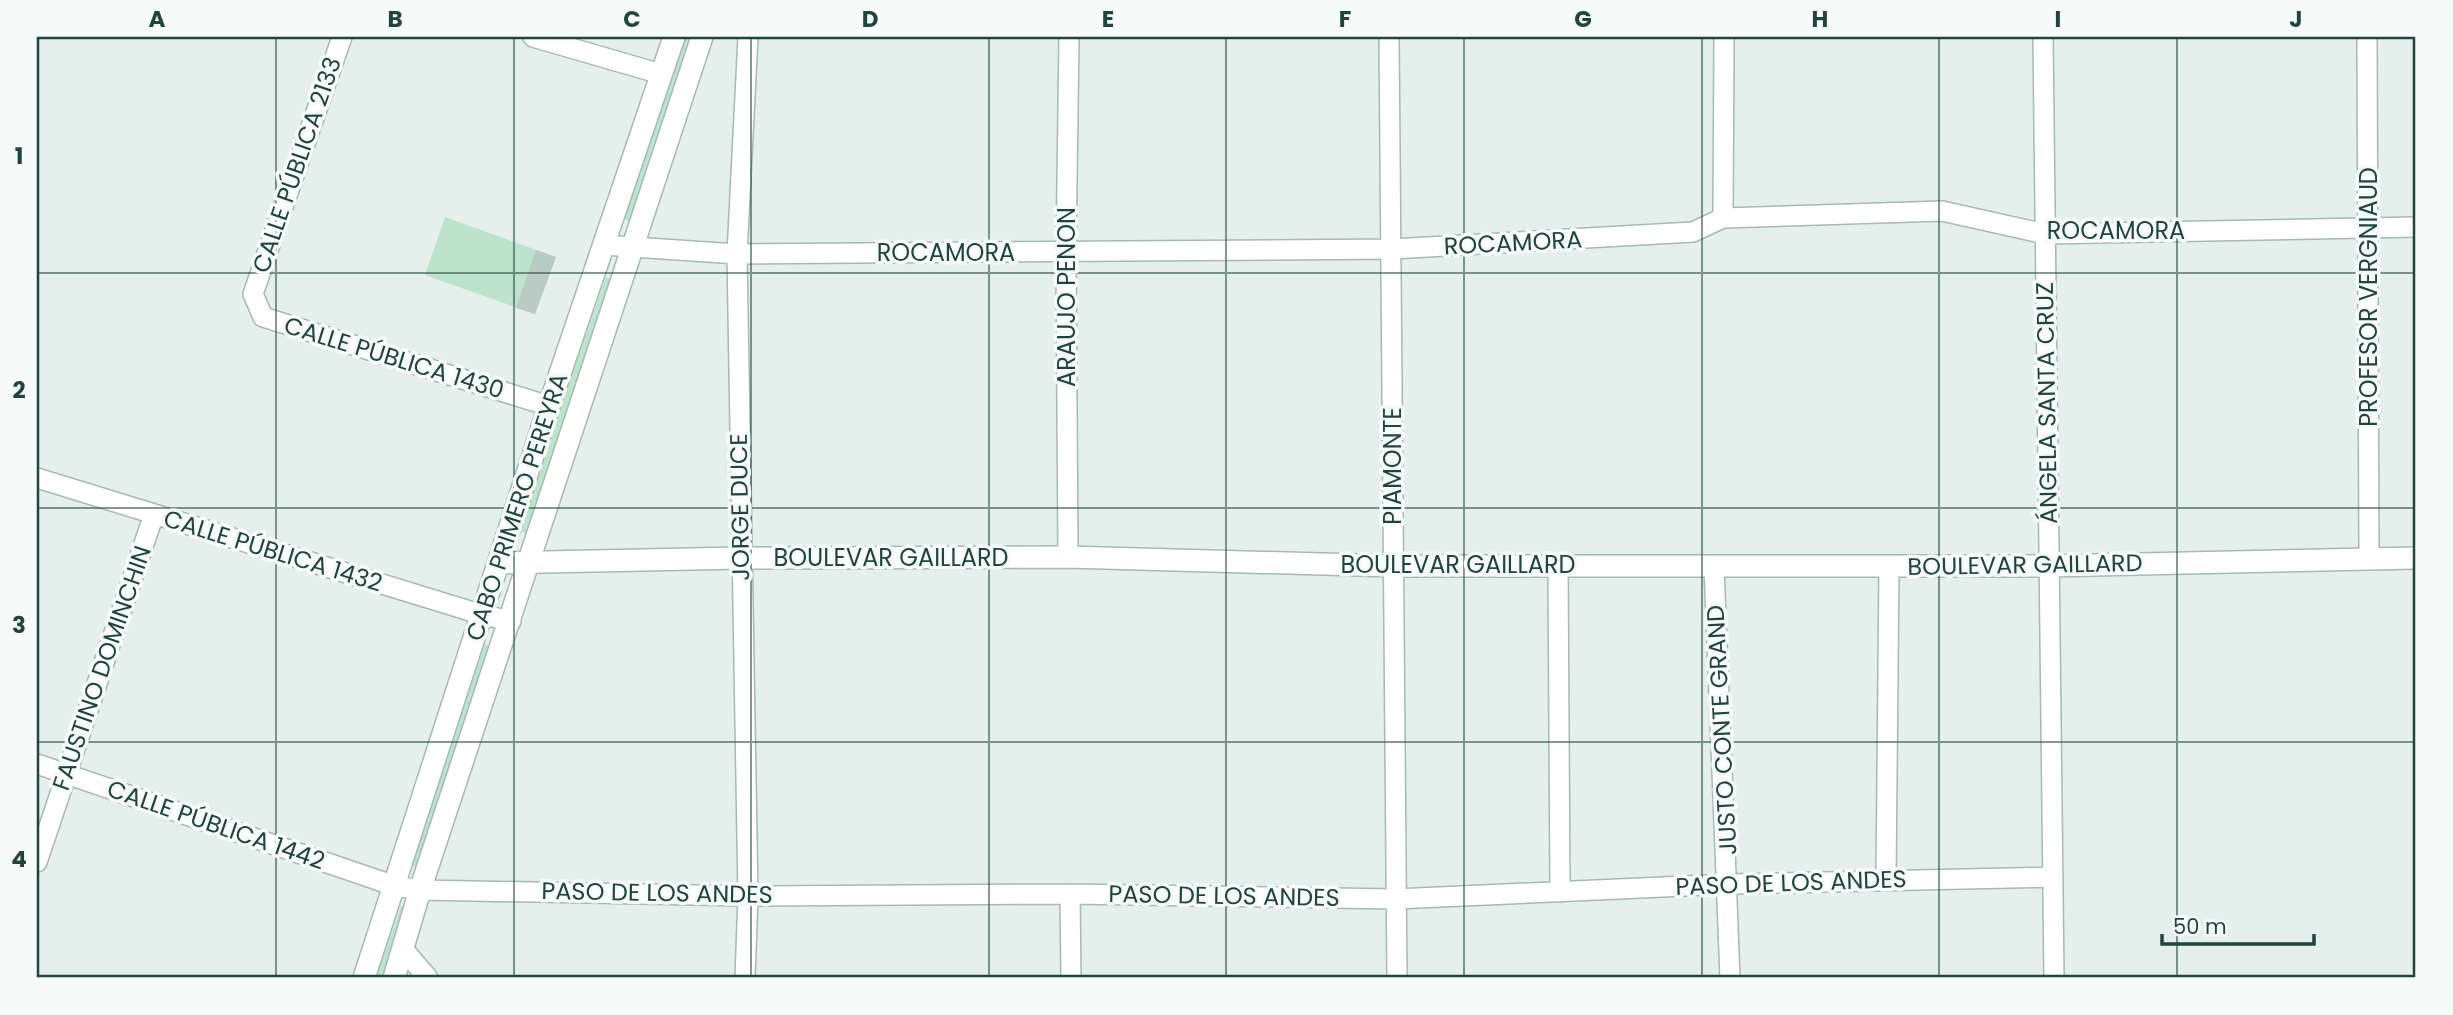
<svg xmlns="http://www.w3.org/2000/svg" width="2453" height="1015" viewBox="0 0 2453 1015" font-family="Poppins,sans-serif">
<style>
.green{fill:#bce3cb}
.building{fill:#bacbc6}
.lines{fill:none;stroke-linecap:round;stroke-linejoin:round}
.minor-casing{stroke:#a6b9b5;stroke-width:22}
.tertiary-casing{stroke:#a6b9b5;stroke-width:24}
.minor{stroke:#fff;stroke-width:19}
.tertiary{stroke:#fff;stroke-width:21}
.grid{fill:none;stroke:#21443f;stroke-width:2;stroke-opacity:0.55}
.labels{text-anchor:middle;stroke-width:7;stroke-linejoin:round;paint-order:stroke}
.street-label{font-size:24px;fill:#21443f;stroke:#f6fbf9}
.neatline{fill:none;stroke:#21443f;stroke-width:2.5}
.grid-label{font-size:23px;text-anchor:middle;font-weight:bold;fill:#21443f}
</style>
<rect width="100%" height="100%" fill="#e5f0ec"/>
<!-- green -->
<path class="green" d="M684 37H693L629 221 621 218Z
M445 217 556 257 535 314 425 275Z
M606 277 615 280 527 534 518 531Z
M485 644 494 647 419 868 410 865Z
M401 906 410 909 386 978H376Z"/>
<!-- building -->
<path class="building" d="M536 250 556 257 535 314 516 308Z"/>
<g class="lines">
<defs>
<path id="minor" d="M342 37 253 294 263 317 549 406
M533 37 661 74
M1389 37 1397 978
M2043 37 2054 978
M2367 37 2369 558
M1723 218 1724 37
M603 245 737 254 1392 249 1693 232 1723 218 1942 211 2045 234 2416 227
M37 478 483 615 511 621
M1068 557 1066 253 1069 37
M1558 565 1560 892
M1714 566 1730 978
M37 764 395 886 420 890 748 896 1070 894 1395 899 1729 884 2053 877
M37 862 154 514
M1886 879 1889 567
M1070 894 1071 978
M403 949 428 978
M745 978 748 896 737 254 748 37"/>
<path id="tertiary" d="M500 563 740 558 1068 557 1394 566H2049L2416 558
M364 978 549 406 674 37
M394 978 420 890 702 37"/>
</defs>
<!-- minor casing -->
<use href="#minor" class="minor-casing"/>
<!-- tertiary casing -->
<use href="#tertiary" class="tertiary-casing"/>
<!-- minor -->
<use href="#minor" class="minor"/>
<!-- tertiary -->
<use href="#tertiary" class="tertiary"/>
</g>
<!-- grid -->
<path class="grid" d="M276 37V978M514 37V978M751 37V978M989 37V978M1226 37V978M1464 37V978M1702 37V978M1939 37V978M2177 37V978M37 273H2416M37 508H2416M37 742H2416"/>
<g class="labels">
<!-- street labels -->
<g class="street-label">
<text transform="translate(297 165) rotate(-71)" y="8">CALLE PÚBLICA 2133</text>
<text x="2116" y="239">ROCAMORA</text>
<text transform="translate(1513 243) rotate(-3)" y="8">ROCAMORA</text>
<text x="946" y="261">ROCAMORA</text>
<text transform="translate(1067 297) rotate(-90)" y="8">ARAUJO PENON</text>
<text transform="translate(2369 297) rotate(-90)" y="8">PROFESOR VERGNIAUD</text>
<text transform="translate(394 358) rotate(17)" y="8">CALLE PÚBLICA 1430</text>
<text transform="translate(2047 403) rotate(-91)" y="8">ÁNGELA SANTA CRUZ</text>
<text transform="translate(1393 466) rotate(-90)" y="8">PIAMONTE</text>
<text transform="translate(517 507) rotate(-72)" y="8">CABO PRIMERO PEREYRA</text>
<text transform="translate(740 507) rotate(-91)" y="8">JORGE DUCE</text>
<text transform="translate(273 551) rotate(17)" y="8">CALLE PÚBLICA 1432</text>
<text x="891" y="566">BOULEVAR GAILLARD</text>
<text x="1458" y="573">BOULEVAR GAILLARD</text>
<text transform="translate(2025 565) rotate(-1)" y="8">BOULEVAR GAILLARD</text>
<text transform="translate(102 668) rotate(-71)" y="8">FAUSTINO DOMINCHIN</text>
<text transform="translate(1722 730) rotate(-93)" y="8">JUSTO CONTE GRAND</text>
<text transform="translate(216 825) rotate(19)" y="8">CALLE PÚBLICA 1442</text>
<text transform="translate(1791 883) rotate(-2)" y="8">PASO DE LOS ANDES</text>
<text transform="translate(657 893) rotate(1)" y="8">PASO DE LOS ANDES</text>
<text transform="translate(1224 896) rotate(1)" y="8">PASO DE LOS ANDES</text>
</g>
</g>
<!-- border -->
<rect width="2453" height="1015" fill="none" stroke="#f6fbf9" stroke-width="77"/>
<!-- scale -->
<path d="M2162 934v10h152v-10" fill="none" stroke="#21443f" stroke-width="3.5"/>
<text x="2173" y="934" font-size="21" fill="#21443f" stroke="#f6fbf9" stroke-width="5" paint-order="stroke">50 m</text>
<rect x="38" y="38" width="2376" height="938" class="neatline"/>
<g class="grid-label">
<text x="157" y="27">A</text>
<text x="395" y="27">B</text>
<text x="632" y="27">C</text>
<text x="870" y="27">D</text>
<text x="1108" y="27">E</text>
<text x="1345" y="27">F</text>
<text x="1583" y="27">G</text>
<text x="1820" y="27">H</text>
<text x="2058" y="27">I</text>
<text x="2296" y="27">J</text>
<text x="19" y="164">1</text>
<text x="19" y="398">2</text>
<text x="19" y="633">3</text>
<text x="19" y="867">4</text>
</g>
</svg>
